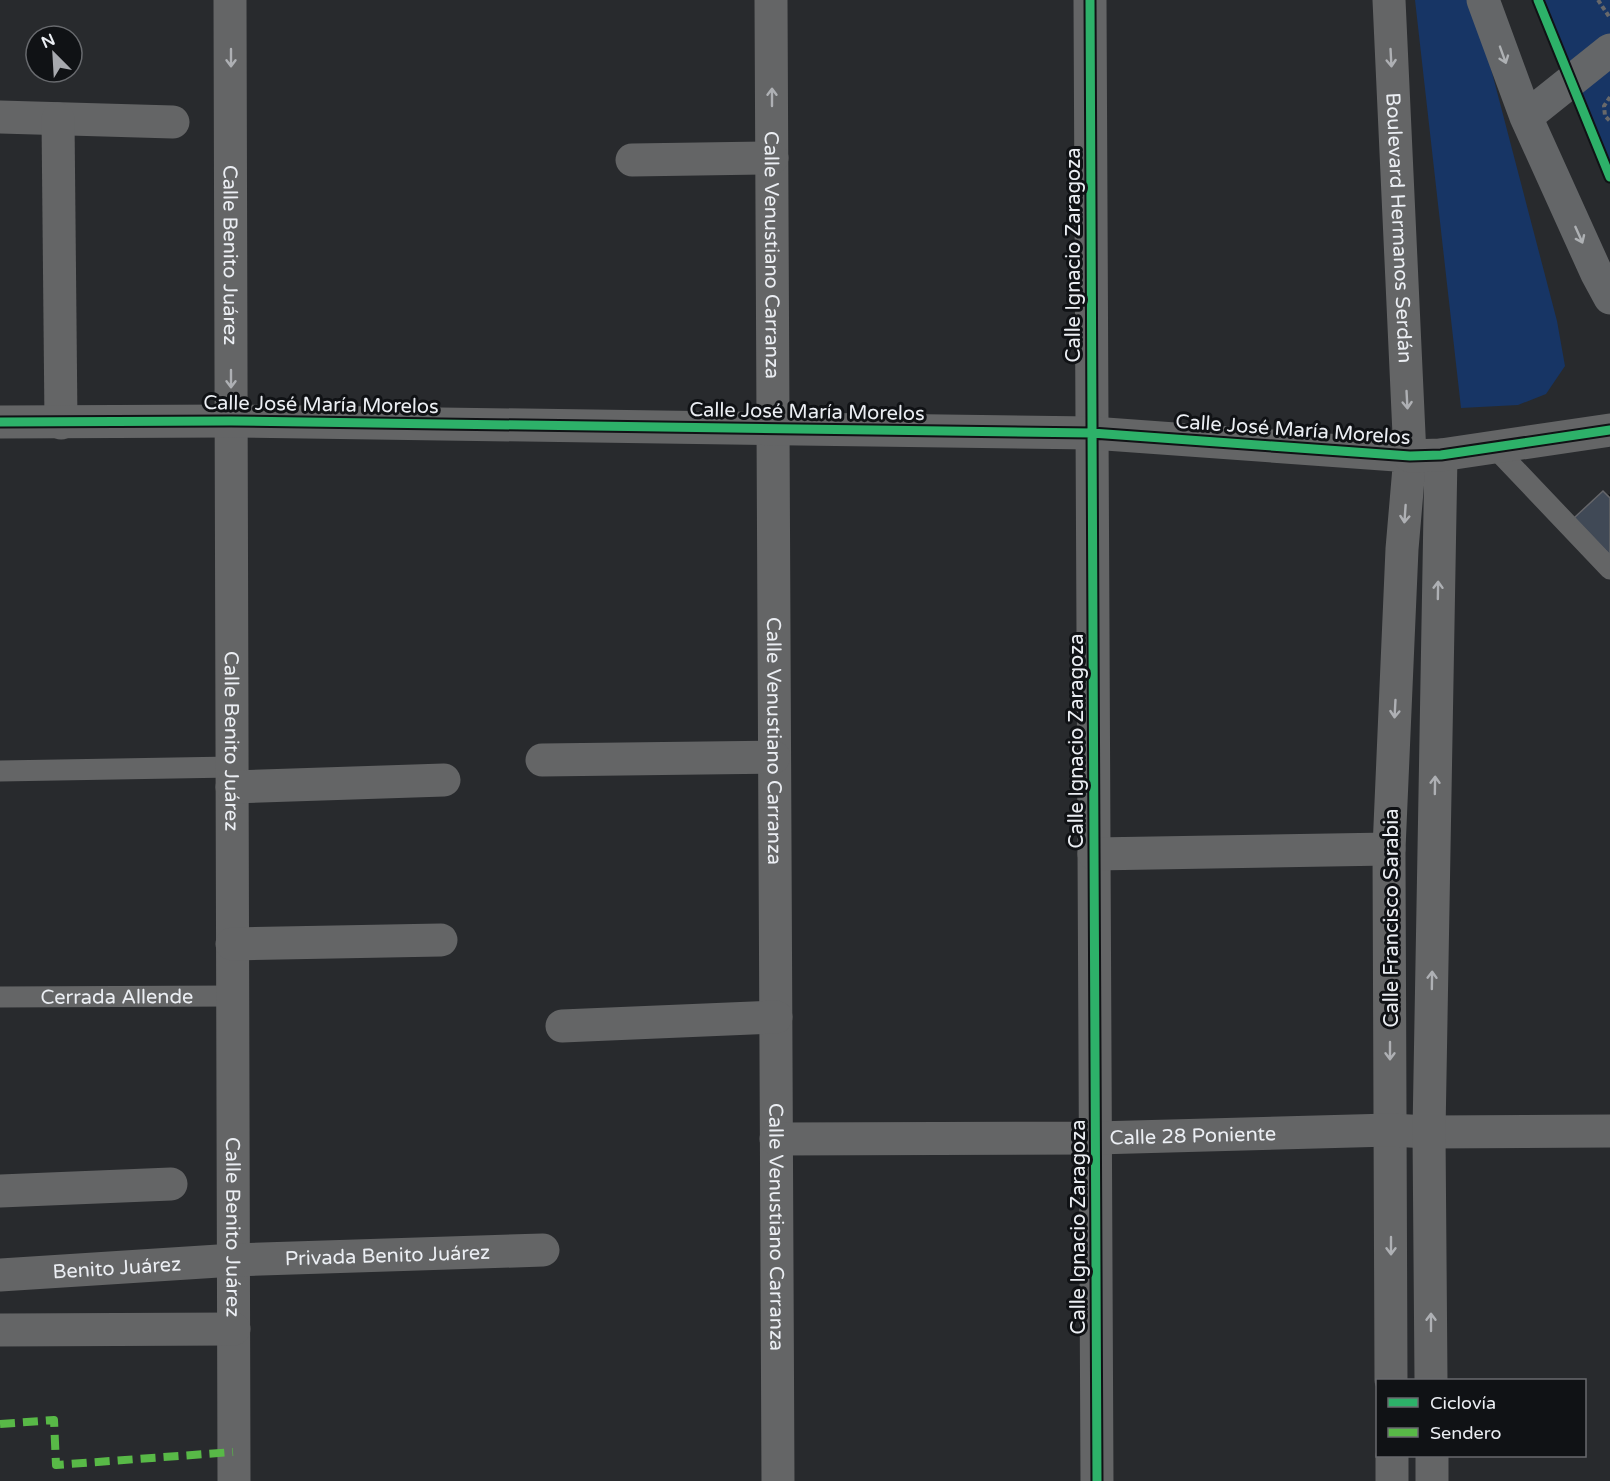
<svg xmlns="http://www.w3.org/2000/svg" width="1610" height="1481" viewBox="0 0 1610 1481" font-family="'Varela Round',sans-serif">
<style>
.green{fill:#173565}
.building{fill:#3f4856;stroke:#65666a;stroke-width:1.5;filter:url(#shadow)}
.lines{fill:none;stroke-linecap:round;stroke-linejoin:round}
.path{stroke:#68686a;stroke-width:4;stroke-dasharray:4.5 3;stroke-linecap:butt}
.service{stroke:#646566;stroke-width:21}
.minor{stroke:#646566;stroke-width:33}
.tertiary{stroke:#646566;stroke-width:33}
.primary{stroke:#646668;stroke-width:33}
.quiet{stroke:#58b947;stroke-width:8;stroke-dasharray:15 8;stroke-linecap:butt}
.cycleway-casing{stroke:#101215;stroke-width:13}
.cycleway{stroke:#2db169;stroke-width:9}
.oneway{stroke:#aeb1b4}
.oneway2{stroke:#aeb0b4}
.labels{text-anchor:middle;stroke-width:6;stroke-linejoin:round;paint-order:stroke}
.street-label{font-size:20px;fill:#ebeef3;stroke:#101215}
</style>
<defs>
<filter id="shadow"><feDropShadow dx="6" dy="4" stdDeviation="0" flood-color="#0009"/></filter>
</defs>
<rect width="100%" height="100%" fill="#282a2d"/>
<!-- green -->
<path class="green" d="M1415 0H1473L1557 321 1565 366 1546 394 1518 405 1461 408Z
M1544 0H1610V164Z"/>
<!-- building -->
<path class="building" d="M1603 491 1610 498V555L1574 518Z"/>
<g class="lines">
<!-- path -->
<path class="path" d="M1598 0 1610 18
M1610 97 1604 106 1605 116 1610 121"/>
<!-- service -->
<g class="service">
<path d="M1495 448 1610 569"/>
<path d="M0 771 232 767"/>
<path id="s1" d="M0 997 233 996"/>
</g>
<!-- minor -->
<g class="minor">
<path id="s2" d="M230 0 234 1481"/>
<path id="s3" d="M771 0 778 1481"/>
<path d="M1090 0 1097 1481"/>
<path d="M0 117 173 122"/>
<path d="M58 119 61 423"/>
<path d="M632 160 772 158"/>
<path d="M0 422 231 421 1092 433 1410 456 1402 549 1389 849 1391 1380"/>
<path d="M542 760 774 757"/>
<path d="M232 787 444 780"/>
<path d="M1094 854 1389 849"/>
<path d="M232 944 441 940"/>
<path d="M562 1026 776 1017"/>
<path id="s4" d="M776 1139 1096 1138 1390 1130 1429 1132 1610 1131"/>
<path d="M0 1191 171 1184"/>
<path id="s5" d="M0 1275 234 1260 543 1250"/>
<path d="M0 1330 234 1329"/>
<path d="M1431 1380 1429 1132 1441 455"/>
<path d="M1392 1456V1481"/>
<path d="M1432 1456V1481"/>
</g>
<!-- tertiary -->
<path class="tertiary" id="s6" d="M1389 0 1410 456 1441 455 1610 430"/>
<!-- primary -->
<path class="primary" d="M1483 0 1526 117 1597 274 1610 298
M1526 117 1610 50"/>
<!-- quiet -->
<path class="quiet" d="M0 1424 54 1420 56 1465 233 1452"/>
<defs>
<path id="cycleway" d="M1090 0 1097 1481
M1538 0 1610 177
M0 422 231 421 1092 433 1410 456 1441 455 1610 430"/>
</defs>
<!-- cycleway casing -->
<use href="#cycleway" class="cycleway-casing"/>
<!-- cycleway -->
<use href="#cycleway" class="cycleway"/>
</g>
<!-- one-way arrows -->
<defs><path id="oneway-shaft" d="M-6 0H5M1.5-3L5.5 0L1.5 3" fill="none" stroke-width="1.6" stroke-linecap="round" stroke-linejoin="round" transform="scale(1.5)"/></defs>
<g class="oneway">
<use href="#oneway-shaft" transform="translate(1503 55) rotate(70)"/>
<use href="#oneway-shaft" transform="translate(1579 235) rotate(66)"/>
</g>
<g class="oneway2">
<use href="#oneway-shaft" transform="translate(231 58) rotate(90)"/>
<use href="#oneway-shaft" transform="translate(1391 58) rotate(87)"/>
<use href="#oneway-shaft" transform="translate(772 97) rotate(-90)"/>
<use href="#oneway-shaft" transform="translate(231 379) rotate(90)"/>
<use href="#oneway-shaft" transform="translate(1407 400) rotate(87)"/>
<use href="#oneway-shaft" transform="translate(1405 514) rotate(94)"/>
<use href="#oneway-shaft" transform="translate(1438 590) rotate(-89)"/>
<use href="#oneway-shaft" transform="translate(1395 709) rotate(93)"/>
<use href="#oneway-shaft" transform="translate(1435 785) rotate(-89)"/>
<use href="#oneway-shaft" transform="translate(1432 980) rotate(-89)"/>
<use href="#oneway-shaft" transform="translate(1390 1051) rotate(90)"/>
<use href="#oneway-shaft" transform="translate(1391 1246) rotate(90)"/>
<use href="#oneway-shaft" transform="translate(1431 1322) rotate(-90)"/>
</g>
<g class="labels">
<!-- street labels -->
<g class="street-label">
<text dy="7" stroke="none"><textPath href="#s6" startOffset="228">Boulevard Hermanos Serdán</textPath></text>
<text dy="7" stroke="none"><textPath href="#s2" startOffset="255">Calle Benito Juárez</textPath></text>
<text dy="7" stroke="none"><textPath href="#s3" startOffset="255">Calle Venustiano Carranza</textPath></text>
<text transform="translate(1073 255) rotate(-90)" y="7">Calle Ignacio Zaragoza</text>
<text transform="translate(321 404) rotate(1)" y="7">Calle José María Morelos</text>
<text transform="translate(807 411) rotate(1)" y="7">Calle José María Morelos</text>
<text transform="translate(1293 429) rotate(4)" y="7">Calle José María Morelos</text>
<text dy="7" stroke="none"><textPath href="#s2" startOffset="741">Calle Benito Juárez</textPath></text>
<text dy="7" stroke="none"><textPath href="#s3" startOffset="741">Calle Venustiano Carranza</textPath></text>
<text transform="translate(1076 741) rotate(-90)" y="7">Calle Ignacio Zaragoza</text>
<text transform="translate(1391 918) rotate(-90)" y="7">Calle Francisco Sarabia</text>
<text dy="7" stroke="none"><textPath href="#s1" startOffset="117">Cerrada Allende</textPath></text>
<text dy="7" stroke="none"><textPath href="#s4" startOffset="417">Calle 28 Poniente</textPath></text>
<text dy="7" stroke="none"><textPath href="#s2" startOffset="1227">Calle Benito Juárez</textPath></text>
<text dy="7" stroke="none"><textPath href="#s3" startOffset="1227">Calle Venustiano Carranza</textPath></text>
<text transform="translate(1078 1227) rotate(-90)" y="7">Calle Ignacio Zaragoza</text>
<text dy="7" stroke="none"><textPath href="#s5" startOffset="388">Privada Benito Juárez</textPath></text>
<text dy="7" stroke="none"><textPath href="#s5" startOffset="117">Benito Juárez</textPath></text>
</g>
</g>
<!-- legend -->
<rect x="1376" y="1379" width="210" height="78" fill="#101215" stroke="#686a6e" stroke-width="1.5"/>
<rect x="1388" y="1398" width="30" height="9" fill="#2db169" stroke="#686a6e" stroke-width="1.5"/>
<text x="1430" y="1409" font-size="18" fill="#ebeef3">Ciclovía</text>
<rect x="1388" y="1428" width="30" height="9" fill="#58b947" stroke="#686a6e" stroke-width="1.5"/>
<text x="1430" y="1439" font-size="18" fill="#ebeef3">Sendero</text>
<!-- north arrow -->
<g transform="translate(54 54) rotate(336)"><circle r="28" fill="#101215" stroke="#686a6e" stroke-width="1.5"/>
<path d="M0-4.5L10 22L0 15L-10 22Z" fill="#a7a9ae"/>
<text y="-9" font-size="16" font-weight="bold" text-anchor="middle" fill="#ebeef3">N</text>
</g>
</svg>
